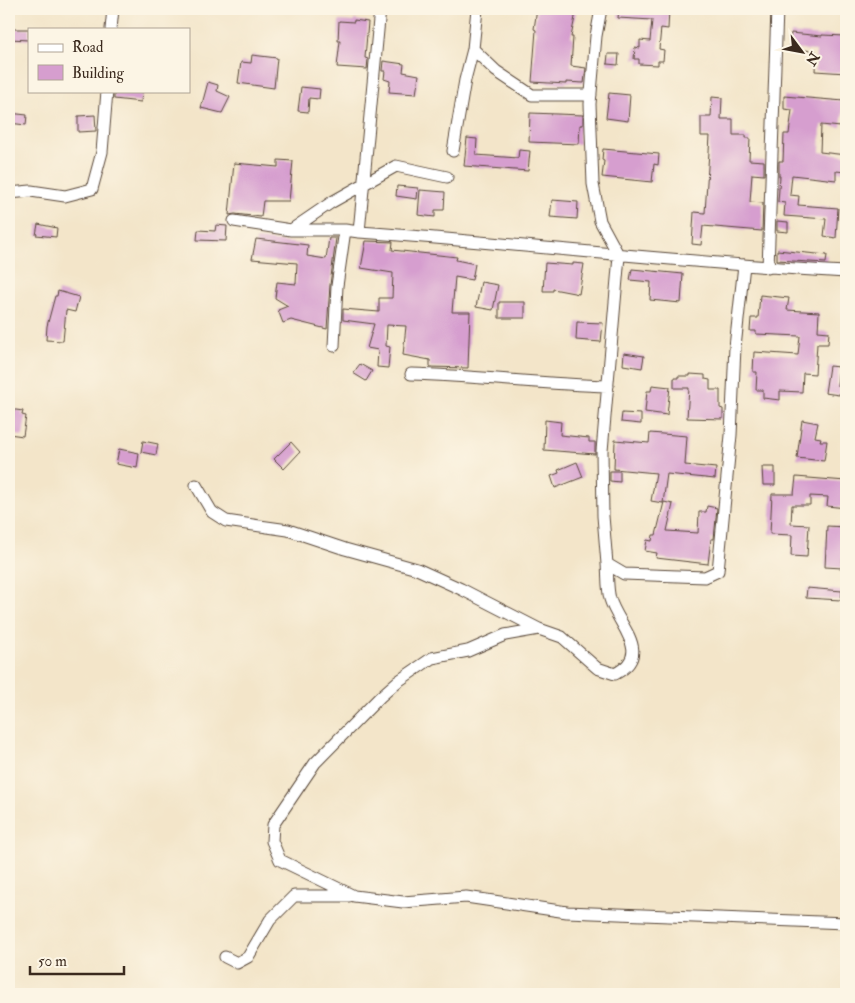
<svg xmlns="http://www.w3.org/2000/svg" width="855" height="1003" viewBox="0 0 855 1003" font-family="'IM FELL Double Pica',serif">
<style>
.building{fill:#d69ecf}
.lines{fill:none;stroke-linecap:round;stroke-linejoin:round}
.street-casing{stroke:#574638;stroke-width:13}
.street{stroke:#fff;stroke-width:11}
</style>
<rect width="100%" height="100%" fill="#fcf5e5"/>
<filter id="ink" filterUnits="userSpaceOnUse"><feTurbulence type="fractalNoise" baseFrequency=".02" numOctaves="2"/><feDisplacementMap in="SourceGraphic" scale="10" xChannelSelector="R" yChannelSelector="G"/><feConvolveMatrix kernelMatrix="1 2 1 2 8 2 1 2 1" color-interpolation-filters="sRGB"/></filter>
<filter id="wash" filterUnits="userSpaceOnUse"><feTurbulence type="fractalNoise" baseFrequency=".0096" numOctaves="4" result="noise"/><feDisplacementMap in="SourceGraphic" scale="20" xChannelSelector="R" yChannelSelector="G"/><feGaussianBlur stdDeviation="1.12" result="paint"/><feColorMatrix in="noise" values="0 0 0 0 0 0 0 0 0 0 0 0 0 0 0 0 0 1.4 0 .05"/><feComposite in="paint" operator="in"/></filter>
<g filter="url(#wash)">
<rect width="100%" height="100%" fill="#f3e5c9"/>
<g id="blocks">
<!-- building -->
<path class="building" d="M537 9H559L576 12 571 37H573L571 66 586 68 584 83 566 82V84L532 82 536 30 534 29Z
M619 9H669L668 29 661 28 659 49 664 50 663 61H658V65L639 64V59H634L635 47 640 48V40L650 41 652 20 618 18Z
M354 20 368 22 365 58 368 59 367 69 337 67 340 41H338L339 21 354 22Z
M9 29H29V40L9 39Z
M791 33 822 36V35L845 36 842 61 846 62V73L815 71 816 51 789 49Z
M608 54H619L618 65 607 64Z
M252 55 277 58 274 88 238 83 241 62 251 63Z
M383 61 404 64 403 72 419 75 416 94 389 92 390 81 384 79 385 71H382Z
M208 82 218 85 217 91 230 97 222 113 201 108Z
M301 87 320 89 319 99 309 98 308 112 298 111Z
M114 91H142L141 102 114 99Z
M609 93 630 95 628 121 606 118Z
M784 96 844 101 841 127 821 125 820 152 846 155V172L836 171V180L792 175 790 195 799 196 798 205 838 208 836 238 824 236 826 219 784 216 785 203 778 202 780 176H779V161H783L784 134H789L792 110 784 109Z
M712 97 722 98 721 119H733V135H746V138H750L749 160 764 161V175L752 174 750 202 763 203 762 231 703 226 701 245 692 244 694 212 705 213 710 136H701V117H711Z
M9 113 27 115 26 125 9 123Z
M530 113 583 115V125H580L579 144 529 142Z
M95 115 96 131 78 132V116Z
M467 138 477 139 476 155 518 158 519 150 530 151 528 171 464 166Z
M603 149 659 154 658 165 654 164 652 182 602 177 604 161 602 160Z
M278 160 293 161 289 201H263L261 217 235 214 229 215 234 163 278 167Z
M397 186 418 188 417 199 396 196Z
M420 190 445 192 444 210H435V217L418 215Z
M552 200 578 202 577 219 550 217Z
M777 221 788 222V232L777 231Z
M38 224 57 228 56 237 36 235Z
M216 225 227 226 226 241 197 240 198 230 215 231Z
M329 238H336L330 285 327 329 291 320 283 323 278 310 288 306 275 298 277 282 296 284 297 263 252 259 256 239 308 245 307 256 326 259Z
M366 241 393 242 392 250 457 257 456 260 475 264 472 280 455 277 452 312H470L468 368 430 367V360L403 355 406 326 387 325 386 346 390 347 388 368 377 367 378 350 367 348 374 324 343 320V309L379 312V298H392L393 273 361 268Z
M777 250 827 255 826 263 777 260Z
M545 263 573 265V263L584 264 579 294 553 289V291H543Z
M632 269 683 274 681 303 650 300 651 282 630 280Z
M481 282 498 285 493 310 476 307Z
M58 291 79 297 75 312 66 310 63 341 46 340 47 326 55 296H57Z
M760 295 789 298 787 310 819 312 818 331 829 332 828 344H817L815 374 803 373 802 392 780 391V400L763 398V390H756L757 372H753L754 352 798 355 800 336 756 334V331H750L751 318H758Z
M499 302H525V318H499Z
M577 322 603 323 601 342 576 340Z
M624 353 644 356 642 368 623 365Z
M360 364 372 371 366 381 353 373Z
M829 366 839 367 837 385H841L839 395 825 393Z
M690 374 705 375V379L710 380V390H720V408L723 409V419L687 418 689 388H674V378H678V376H690Z
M652 385 670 387 667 415 645 412 647 391H651Z
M9 409 23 411 22 415 26 416 23 436 9 434Z
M622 413 641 414V424L621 422Z
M545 420 561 422 560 435 589 438V442H595V454L544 450Z
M802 420 818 423 815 437 821 438 820 441H827L824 461 797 458Z
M650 433 687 436 685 465 716 468 715 479 667 474 663 503 651 501 656 473 614 469 615 440 649 443Z
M143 441 158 444 156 455 141 452Z
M291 442 300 452 284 469 274 459Z
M119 449 139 453 137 468 116 464Z
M577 462 583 477 555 488 551 476 559 473 558 470Z
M762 467H775V485H763Z
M610 471H620V482L610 481Z
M796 477 846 481V508L827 506 828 497 810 496V505H792L791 524 809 525 807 557 791 556 792 535 770 534 772 494H794Z
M664 502 673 504 667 531 698 533 699 512H706L707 506 717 508 714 539H711L708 564 656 558 657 553 645 551 647 540 652 541 653 535H656Z
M827 526 846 527V548H843L842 568 825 567Z
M807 588 842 591 841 600 806 598Z"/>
</g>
</g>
<g filter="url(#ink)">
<use href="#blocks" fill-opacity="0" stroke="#574638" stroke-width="1"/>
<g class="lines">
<defs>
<path id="street" d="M380 9 359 232C522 244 683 263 846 272
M477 9 473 49 496 71 532 95H591
M601 9 596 36 590 104 593 184 600 221 619 256 602 451 603 516 607 564 624 574 705 577 718 571 731 435 735 347 744 265
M111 29 113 9
M453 151 465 80 473 49
M9 193 31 191 65 196 92 189 102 152 107 91
M234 221 291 230H345L359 232
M291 230 332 202 396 166 447 177
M768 268 777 9
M334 346 337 286 345 230
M411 374C477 376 542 384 608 386
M196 485 212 512 226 521 288 530 345 549 417 569 461 589 539 629 562 637 597 668 615 674C654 654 618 626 610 599 607 588 608 575 607 564
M539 629 505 635 468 651 432 658 397 682 380 697 315 763 273 825 272 841 280 860 354 896 403 902 466 897 567 912 846 923
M225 957 237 963 248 957 270 920 294 896H349"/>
</defs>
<!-- street casing -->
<use href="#street" class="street-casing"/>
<!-- street -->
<use href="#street" class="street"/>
</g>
</g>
<!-- margin -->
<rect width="855" height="1003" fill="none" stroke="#fcf5e5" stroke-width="30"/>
<!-- legend -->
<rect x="28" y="28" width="162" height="65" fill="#fcf5e5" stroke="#afa495"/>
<rect x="38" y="44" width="25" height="8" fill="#ffffff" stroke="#afa495"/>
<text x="72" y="52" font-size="15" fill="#3b2a1e">Road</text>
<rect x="38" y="65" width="25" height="15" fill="#d69ecf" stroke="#afa495"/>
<text x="72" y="78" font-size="15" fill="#3b2a1e">Building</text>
<!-- north arrow -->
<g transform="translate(802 52) rotate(122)" stroke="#fcf5e5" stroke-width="4" paint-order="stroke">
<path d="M0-4L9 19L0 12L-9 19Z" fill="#3b2a1e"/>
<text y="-8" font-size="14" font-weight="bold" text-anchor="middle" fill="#3b2a1e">N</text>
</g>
<!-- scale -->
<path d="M30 966v8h94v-8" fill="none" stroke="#3b2a1e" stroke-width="2.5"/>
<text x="38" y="966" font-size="15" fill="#3b2a1e" stroke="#fcf5e5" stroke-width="4" paint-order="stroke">50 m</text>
</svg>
